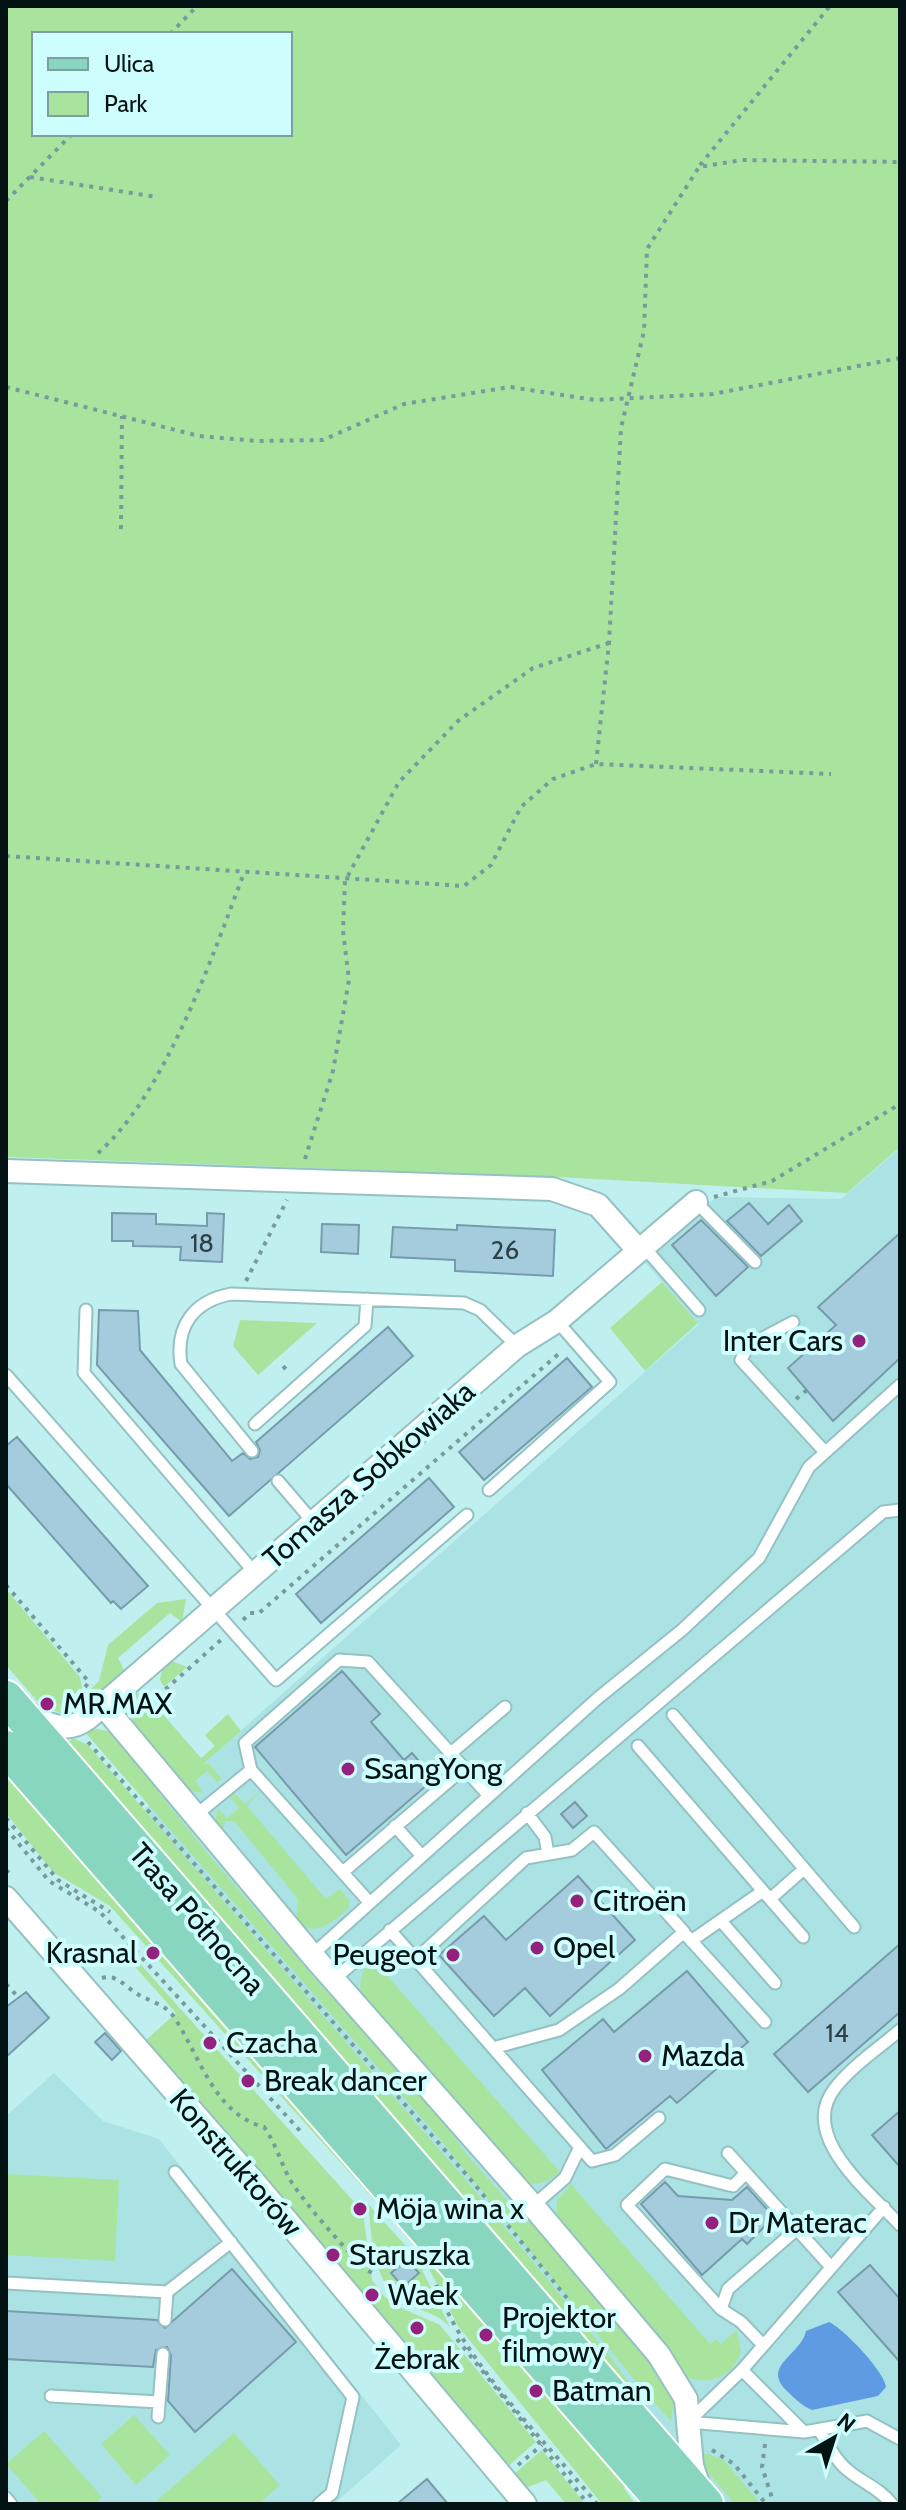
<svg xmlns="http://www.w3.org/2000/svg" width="906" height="2510" viewBox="0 0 906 2510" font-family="Cabin,sans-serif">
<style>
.built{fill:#abe3e4}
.green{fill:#a9e49f;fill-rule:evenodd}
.water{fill:#5e9be2}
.building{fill:#a4ccdd;stroke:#769cac;stroke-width:2}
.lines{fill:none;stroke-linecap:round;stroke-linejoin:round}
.lane-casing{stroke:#94c2c3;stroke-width:15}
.street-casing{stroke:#94c2c3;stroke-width:26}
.primary-casing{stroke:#fff;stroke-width:38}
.path{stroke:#779b9c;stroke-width:4;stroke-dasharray:4 6;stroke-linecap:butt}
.lane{stroke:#fff;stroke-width:11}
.street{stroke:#fff;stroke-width:22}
.primary{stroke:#88d6bf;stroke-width:34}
.poi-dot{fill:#95217e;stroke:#cdfdfd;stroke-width:3}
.labels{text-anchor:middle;stroke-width:8;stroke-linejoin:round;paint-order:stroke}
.number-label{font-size:26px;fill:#2b4146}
.poi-label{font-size:30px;fill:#031314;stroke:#cdfdfd;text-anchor:start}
.street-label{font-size:30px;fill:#031314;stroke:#cdfdfd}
</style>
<rect width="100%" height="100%" fill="#c0eff0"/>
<!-- built -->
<path class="built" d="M900 1148V2504H691L110 1836 203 1764 699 1324 644 1261 716 1197 841 1199Z
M54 2073 103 2121 159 2139 401 2445 334 2504H6V2116Z"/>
<!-- green -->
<path class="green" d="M6 6H900V1147L847 1193 559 1177 6 1157ZM34 34H290V134H34Z
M662 1282 698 1323 645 1371 610 1328Z
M240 1320 317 1323 258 1375 233 1346Z
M6 1589 80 1677 82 1688 67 1702 62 1714 39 1703 6 1665Z
M186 1599 182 1622 170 1613 118 1658 126 1674 75 1714 83 1697 99 1681 108 1645 157 1603Z
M172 1661 187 1667 164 1687 160 1680 162 1669Z
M138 1693 147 1696 201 1758 215 1746 205 1735 228 1714 241 1731 203 1764H209L222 1779 217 1782 207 1771 195 1781 204 1793 188 1791C167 1767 120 1730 133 1695Z
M97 1729 113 1732 157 1776 159 1793 214 1861 329 1995 373 2034 426 2095 463 2150 515 2209 540 2227 657 2365 674 2400 671 2421 645 2393 434 2132 84 1731Z
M73 1738 88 1745 472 2187 609 2355 664 2431 64 1748Z
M6 1765 630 2484 624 2488 635 2504H602L458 2326 420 2251 110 1906 53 1872 6 1813Z
M261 1791 247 1806 326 1899 340 1889 349 1900V1908C333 1922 316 1938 296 1922L298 1899 234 1821H225L223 1831 214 1823 218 1808 227 1818 239 1808 229 1796 233 1792 245 1804Z
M383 1948 390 1950 376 1963 560 2172C548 2181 538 2188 523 2181L361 1997C358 1972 365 1964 383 1948Z
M133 1956 356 2204 359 2213 363 2212 372 2280 384 2296 399 2307 440 2325 536 2442 507 2467 145 2041 176 2013 130 1961Z
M6 2174 119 2180 115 2261 6 2255Z
M571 2184 710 2344 716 2339 721 2344 737 2330 741 2352C731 2381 701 2388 678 2372L556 2217 557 2200Z
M368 2204 416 2257 450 2327C438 2314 427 2313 412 2306 371 2287 373 2243 368 2204Z
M134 2415 170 2455 136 2485 101 2444Z
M44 2431 102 2497 95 2504H41L6 2464Z
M234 2433 280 2485 259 2504H153Z
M542 2450 585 2504H566L546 2480 528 2487 514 2474Z
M697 2451 723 2459 761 2504H735L703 2467Z"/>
<!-- water -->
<path class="water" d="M829 2322C843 2328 885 2372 886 2387L878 2396 812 2410C802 2406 794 2398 786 2390 762 2365 801 2355 806 2331Z"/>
<!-- building -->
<path class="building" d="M749 1203 768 1224 789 1205 802 1221 761 1256 727 1221Z
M112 1213 156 1214V1224L207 1226V1213L224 1214 222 1262 180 1260 181 1247 133 1246V1241H112Z
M701 1220 748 1267 716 1296 672 1245Z
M322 1224 359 1225 358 1254 321 1252Z
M457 1225 555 1230 553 1276 455 1271V1260L391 1257 393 1227 457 1230Z
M900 1233V1358L833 1421 788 1368 836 1325 818 1307Z
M99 1310 138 1311 140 1350 232 1461 243 1453 250 1459 258 1457 260 1450 256 1442 388 1327 413 1356 229 1516 97 1365Z
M567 1358 592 1387 484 1480 459 1452Z
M17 1437 148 1586 121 1609 113 1601 111 1603 6 1484V1446Z
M429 1478 454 1507 321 1623 296 1594Z
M342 1671 380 1714 371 1722 404 1760 412 1753 434 1779 346 1855 255 1747Z
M575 1802 587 1816 573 1828 561 1814Z
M578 1876 635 1940 550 2016 525 1988 494 2016 439 1955 484 1916 506 1940Z
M900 1944V2012L808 2092 774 2054Z
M687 1971 748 2042 677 2103 670 2096 606 2149 542 2070 603 2019 614 2032Z
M26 1992 49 2018 6 2057V2007Z
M105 2033 121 2051 112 2060 95 2042Z
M900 2111V2167L872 2135Z
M665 2182 678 2196 732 2200 747 2187 774 2217 747 2244 742 2239 702 2275 641 2204Z
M407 2260 419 2273 403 2287 391 2273Z
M870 2265 900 2299V2362L838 2292Z
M232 2269 296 2342 195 2432 168 2401 171 2355 167 2347 156 2350 153 2367 6 2359V2311L157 2320 165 2328Z
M427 2479 448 2504H397Z"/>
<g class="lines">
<defs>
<path id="lane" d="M696 1202 755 1262
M644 1247 699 1310
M86 1310 84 1373 255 1573
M793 1322 748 1346 741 1360 825 1452
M6 1375 276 1680 467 1515
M255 1424 365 1326 367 1299
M252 1451 181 1364C175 1326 194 1301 231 1294L464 1303 480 1310 517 1346
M278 1481 314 1523
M489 1490 610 1382 557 1321
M673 1715 854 1927
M638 1746 763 1891 691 1941
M451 1753 505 1707
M251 1770 245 1743 339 1660 368 1662 464 1768
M527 1813 545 1837 548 1854
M196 1815 251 1770 370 1903
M395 1826 422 1856
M343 1872 464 1768 489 1796
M763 1891 803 1937
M770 1899 804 1869
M721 1921 775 1983
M390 1930 493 2048 559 2030 619 1989 684 1932 594 1832 572 1850 526 1858 415 1960
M687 1936 765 2022
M312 1955 598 1698 682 1630 759 1558 809 1467 900 1385
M333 1980 883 1512 900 1510
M900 2030C879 2048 852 2066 835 2088 797 2136 870 2192 900 2225
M493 2048 592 2161 615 2155 659 2118
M728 2153 831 2267
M175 2172 353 2397 332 2493 319 2504
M746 2173 733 2186 665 2169 627 2205 721 2309 741 2322 763 2345
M533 2206 565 2178 580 2147
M6 2283 167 2292 231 2242
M721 2309 728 2289 797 2229
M165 2320 167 2292
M742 2370 884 2207
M51 2396 159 2402
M158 2417 163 2354
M688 2422 804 2432 867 2421 900 2439
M688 2422 742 2370 804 2432
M819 2430C828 2444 836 2462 850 2472 865 2484 879 2488 892 2504
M6 2498 11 2504"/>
<path id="street" d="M6 1171 552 1189 598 1205 639 1251
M103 1705 312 1955 533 2206 659 2355 686 2399 692 2466 700 2489
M26 1712C47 1726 67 1734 88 1718L517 1346 557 1321 696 1202
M6 1898 260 2189 525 2504"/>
<path id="primary" d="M6 1698 706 2504
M6 1748 665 2504"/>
</defs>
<!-- lane casing -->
<use href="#lane" class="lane-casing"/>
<!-- street casing -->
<use href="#street" class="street-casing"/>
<!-- primary casing -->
<use href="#primary" class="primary-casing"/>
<!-- path -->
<path class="path" d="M170 34 197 6
M700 165 830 6
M30 177 157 197
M6 201 72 134
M6 387 199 436 257 441 323 440 404 404 510 387 595 400 713 394 900 358
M121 529 122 416
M596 764 609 643 621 428 644 331 647 249 699 167 742 160 900 162
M6 856 464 886 491 865 521 807 553 779 596 764 831 774
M98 1153C165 1095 212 957 244 873
M305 1159 333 1071 349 980 343 931 345 881 399 782 458 721 533 668 609 643
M714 1197 772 1181 900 1104
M246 1281 287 1200
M283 1369 288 1364
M796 1399 807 1390
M6 1585 89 1682 79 1695
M243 1620 250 1613H259L562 1351
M158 1696 222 1639
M88 1742 471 2180 575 2308
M6 1818 58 1880 110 1912
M6 1828 49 1881 100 1912 303 2134
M6 1870 13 1877
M102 1978C115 1974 123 1984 133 1991 146 2001 165 2003 174 2017 200 2056 214 2114 264 2127 277 2145 281 2165 292 2183 311 2211 341 2244 364 2268L375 2275
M6 1984 19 1998
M436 2285C463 2362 545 2440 597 2504
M457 2339 588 2504
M765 2444 762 2467 774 2504
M712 2450 734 2464 766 2504
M518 2465 542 2445"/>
<!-- lane -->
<use href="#lane" class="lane"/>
<!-- street -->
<use href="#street" class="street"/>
<!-- primary -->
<use href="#primary" class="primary"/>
</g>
<!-- markers -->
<g class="poi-dot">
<circle cx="859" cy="1341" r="8"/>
<circle cx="47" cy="1704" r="8"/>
<circle cx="348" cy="1769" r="8"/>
<circle cx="577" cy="1901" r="8"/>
<circle cx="537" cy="1948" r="8"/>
<circle cx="153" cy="1953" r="8"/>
<circle cx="453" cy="1955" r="8"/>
<circle cx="210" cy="2043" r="8"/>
<circle cx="645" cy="2056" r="8"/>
<circle cx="248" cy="2081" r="8"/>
<circle cx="360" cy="2209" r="8"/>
<circle cx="712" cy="2223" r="8"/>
<circle cx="333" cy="2255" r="8"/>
<circle cx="372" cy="2295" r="8"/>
<circle cx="417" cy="2328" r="8"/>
<circle cx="486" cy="2335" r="8"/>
<circle cx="536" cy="2391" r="8"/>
</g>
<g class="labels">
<!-- number labels -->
<g class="number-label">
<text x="202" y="1252">18</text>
<text x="505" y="1259">26</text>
<text x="837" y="2042">14</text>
</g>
<!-- poi labels -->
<g class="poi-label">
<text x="843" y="1351" text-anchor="end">Inter Cars</text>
<text x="63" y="1714">MR.MAX</text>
<text x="364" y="1779">SsangYong</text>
<text x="593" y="1911">Citroën</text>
<text x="553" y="1958">Opel</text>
<text x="137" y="1963" text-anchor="end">Krasnal</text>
<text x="437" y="1965" text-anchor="end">Peugeot</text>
<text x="226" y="2053">Czacha</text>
<text x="661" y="2066">Mazda</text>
<text x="264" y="2091">Break dancer</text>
<text x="376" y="2219">Möja wina x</text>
<text x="728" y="2233">Dr Materac</text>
<text x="349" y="2265">Staruszka</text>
<text x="388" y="2305">Waek</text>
<text x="502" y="2328">Projektor<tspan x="502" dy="34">filmowy</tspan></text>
<text x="417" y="2369" text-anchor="middle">Żebrak</text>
<text x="552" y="2401">Batman</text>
</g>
<!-- street labels -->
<g class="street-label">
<text transform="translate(369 1475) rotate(-41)" y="10">Tomasza Sobkowiaka</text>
<text transform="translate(197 1919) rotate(49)" y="10">Trasa Północna</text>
<text transform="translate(236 2163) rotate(49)" y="10">Konstruktorów</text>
</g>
</g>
<!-- border -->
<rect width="906" height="2510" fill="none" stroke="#031314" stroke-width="16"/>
<!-- legend -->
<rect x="32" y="32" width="260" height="104" fill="#cdfdfd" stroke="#7c9fa0" stroke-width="2"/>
<rect x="48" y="58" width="40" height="12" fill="#88d6bf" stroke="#7c9fa0" stroke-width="2"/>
<text x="104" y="72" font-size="24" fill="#031314">Ulica</text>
<rect x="48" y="92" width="40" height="24" fill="#a9e49f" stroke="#7c9fa0" stroke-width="2"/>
<text x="104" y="112" font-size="24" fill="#031314">Park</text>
<!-- north arrow -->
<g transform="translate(834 2438) rotate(39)" stroke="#cdfdfd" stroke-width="6" paint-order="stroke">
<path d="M0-6L14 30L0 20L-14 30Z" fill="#031314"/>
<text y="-12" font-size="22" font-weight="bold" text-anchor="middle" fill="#031314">N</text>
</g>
</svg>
